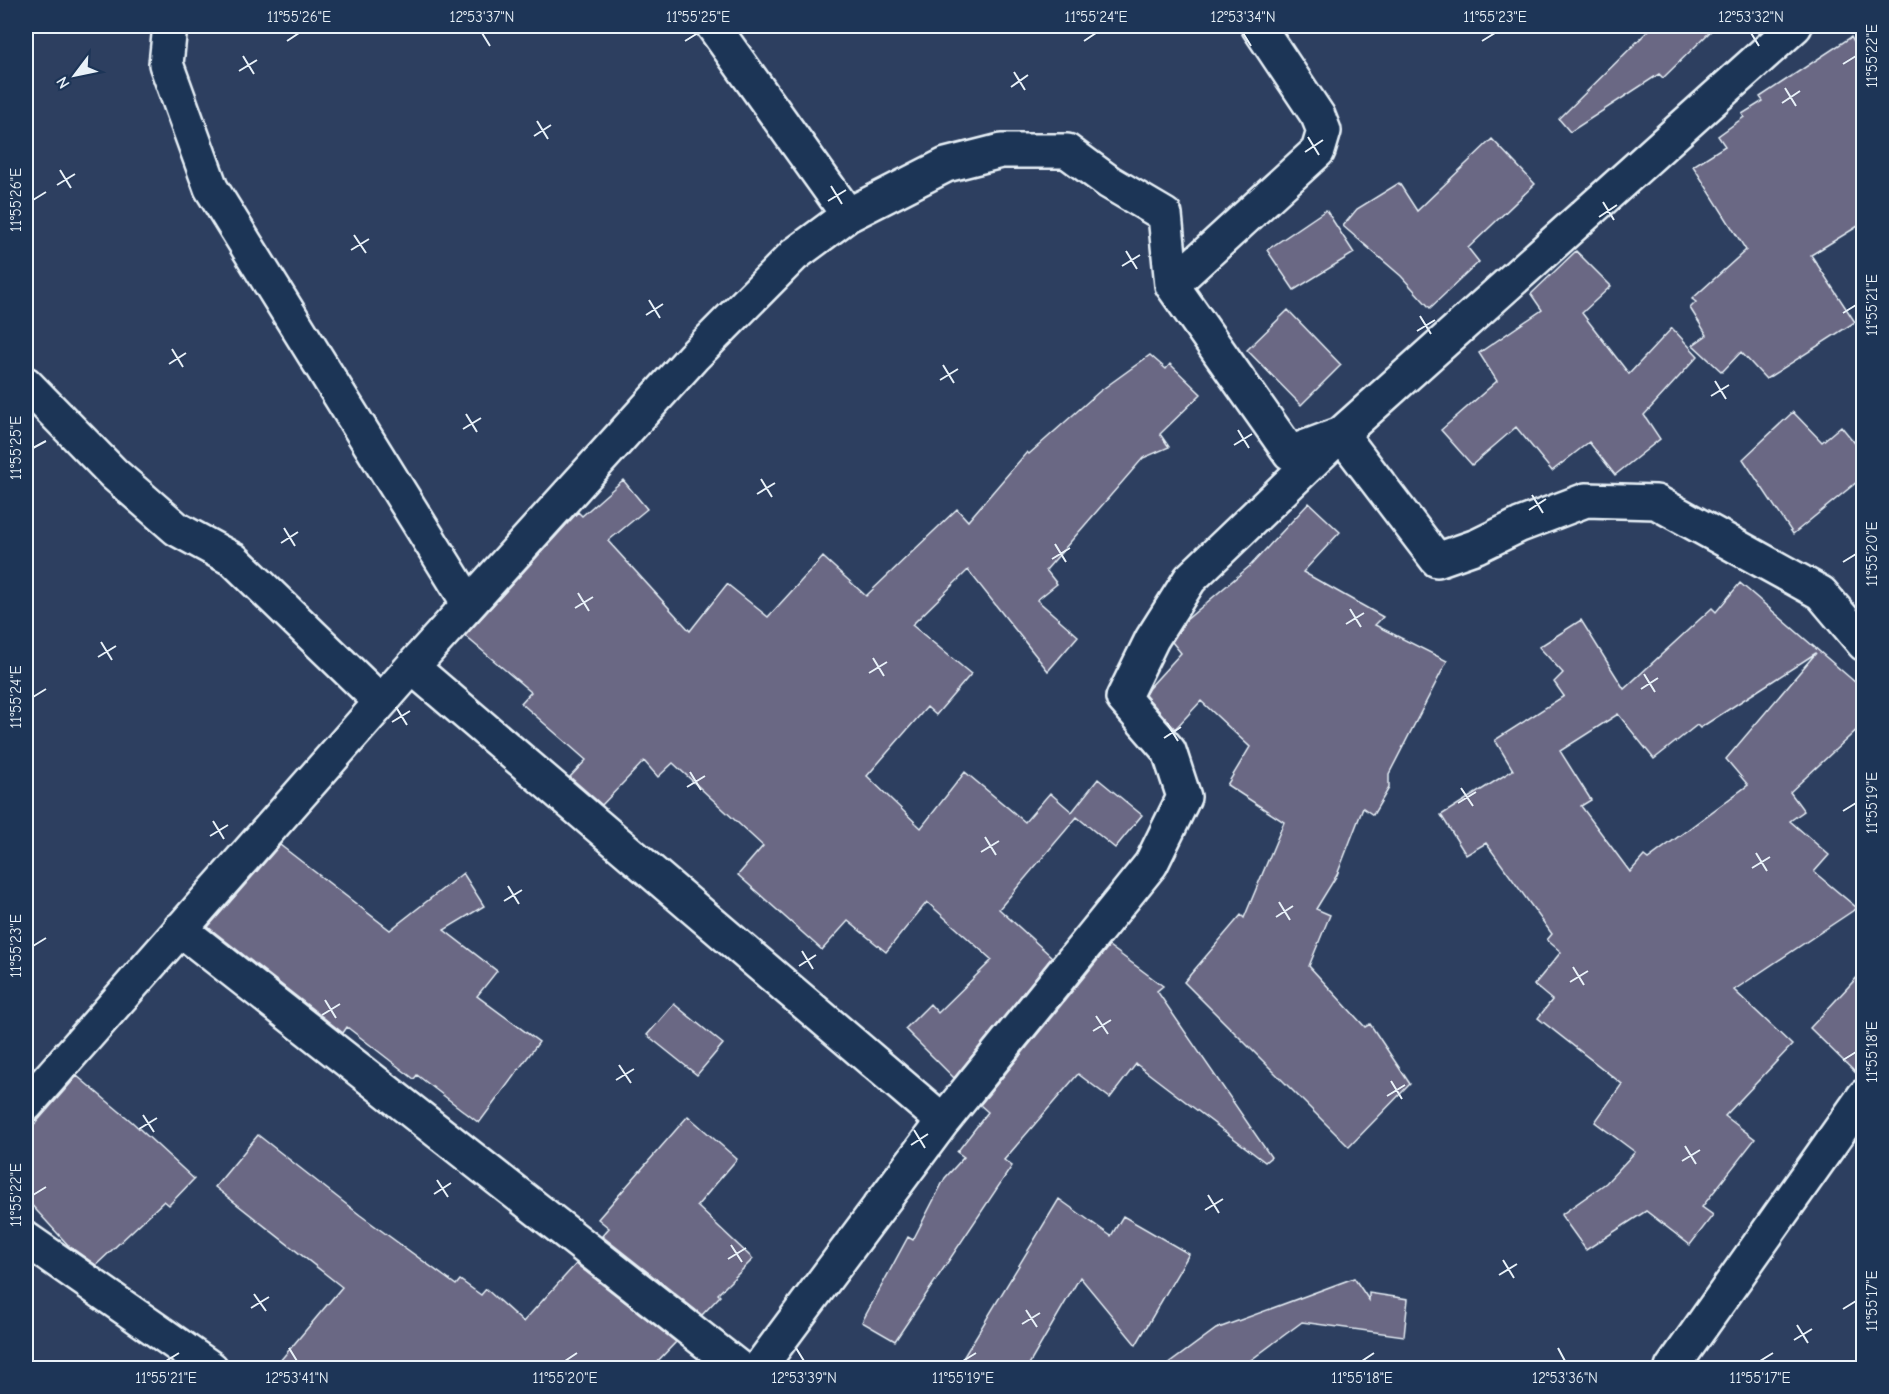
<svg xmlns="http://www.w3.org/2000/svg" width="1889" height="1394" viewBox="0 0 1889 1394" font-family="'Comic Neue',sans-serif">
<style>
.building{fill:#6b6784;stroke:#e8f1f8;stroke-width:1.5;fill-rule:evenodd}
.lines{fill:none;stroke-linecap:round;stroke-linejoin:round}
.street-casing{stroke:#e8f1f8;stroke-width:38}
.street{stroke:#1d3557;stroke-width:33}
.ticks{fill:none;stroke:#e8f1f8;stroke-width:2}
.neatline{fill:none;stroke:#e8f1f8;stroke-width:2}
.ticks-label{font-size:15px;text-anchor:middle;fill:#e8f1f8}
</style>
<rect width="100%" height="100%" fill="#2d3f60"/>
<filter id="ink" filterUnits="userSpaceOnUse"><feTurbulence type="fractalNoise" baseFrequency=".0167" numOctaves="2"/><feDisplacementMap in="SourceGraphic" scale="12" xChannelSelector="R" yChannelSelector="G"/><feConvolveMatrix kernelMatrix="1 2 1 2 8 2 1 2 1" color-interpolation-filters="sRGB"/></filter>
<g filter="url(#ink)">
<!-- building -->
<path class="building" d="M1653 26H1716L1663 78 1659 74 1570 132 1559 119Z
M1851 37 1863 57V223L1811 255 1855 322 1766 379 1741 352 1722 372 1693 345 1707 335 1690 308 1696 302 1692 299 1746 250 1693 166 1725 146 1718 136 1744 117 1742 114 1763 101 1760 97Z
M1492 139 1535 184 1468 248 1479 262 1430 308 1401 276 1343 226 1357 209 1399 183 1417 211Z
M1326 210 1354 253 1294 290 1267 250Z
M1576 251 1611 286 1582 313 1629 374 1672 328 1698 356 1644 415 1660 439 1615 475 1589 442 1552 471 1516 427 1472 465 1441 430 1497 381 1479 353 1542 310 1531 294Z
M1288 310 1341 365 1301 405 1247 350Z
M1150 355 1166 369 1170 364 1201 394 1160 434 1169 447 1143 458 1046 570 1057 584 1037 600 1078 636 1048 671 968 570 912 625 971 674 936 715 927 707 867 776 921 828 965 772 1025 822 1050 793 1072 812 1098 779 1142 815 1115 848 1077 817 999 909 1052 957 954 1078 905 1029 930 1004 938 1013 992 960 927 902 886 952 848 921 822 950 738 875 763 846 673 763 658 777 644 761 602 805 570 777 586 760 521 703 531 692 465 636 578 512 582 516 623 480 647 509 608 541 690 631 727 584 768 617 823 557 866 596 957 509 968 521 1027 452 1029 454 1100 391Z
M1793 412 1822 442 1841 426 1863 453V477L1793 534 1743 459Z
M1309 503 1340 532 1303 572 1383 617 1375 625 1447 661 1389 774V788L1373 815 1363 808 1337 875 1316 909 1330 915 1309 966 1365 1027 1370 1024 1410 1084 1349 1147 1184 982 1241 915 1244 918 1284 822 1227 785 1250 747 1201 701 1175 729 1145 695 1149 688 1181 653 1172 642 1185 621 1251 565Z
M1740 583 1863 689V724L1790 792 1804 811 1790 821 1829 855 1814 872 1857 908 1734 990 1792 1045 1725 1116 1755 1139 1702 1207 1713 1215 1690 1245 1646 1211 1586 1250 1561 1215 1606 1183 1635 1152 1595 1122 1622 1084 1538 1018 1552 1000 1534 985 1561 952 1547 940 1552 934 1486 843 1466 855 1441 815 1513 770 1495 740 1564 696 1554 682 1563 673 1539 647 1581 620 1624 689 1712 608 1716 612ZM1816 653 1726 759 1748 785 1648 859 1644 856 1630 872 1581 806 1591 800 1560 751 1618 714 1654 759 1697 725 1700 728Z
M280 845 390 930 463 873 484 906 444 930 497 971 477 996 539 1042 479 1123 417 1075 414 1079 347 1027 343 1033 208 927Z
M1109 946 1163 986 1157 991 1271 1157 1265 1162 1136 1064 1110 1098 1078 1074 1004 1160 1012 1166 895 1341 862 1322 908 1237 913 1240 945 1178 964 1157 957 1152 988 1112 980 1105Z
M1863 971V1078H1861L1810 1028Z
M674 1004 723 1044 697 1075 647 1035Z
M77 1076 131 1121 194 1179 169 1205 164 1201 96 1265 69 1246 26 1199V1134Z
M688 1116 737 1159 697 1206 753 1259 718 1294 720 1296 702 1315 602 1236 609 1228 598 1219Z
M258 1135 360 1215 456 1285 460 1280 481 1295 486 1289 523 1322 576 1264 676 1342 651 1368H274L342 1287 215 1187Z
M1059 1199 1111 1236 1123 1216 1189 1254 1136 1345 1080 1277 1027 1368H957Z
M1354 1278 1369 1300V1293L1408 1299 1404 1336 1302 1322 1240 1368H1163L1216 1329Z"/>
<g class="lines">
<defs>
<path id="street" d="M170 26 166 64 211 188 469 604
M713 26 848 215
M1172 285 1318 151 1324 131 1318 116 1258 26
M26 384 114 474 177 529 234 560 381 702
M1341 434 1437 560 1477 546 1520 525 1586 500 1656 502 1821 593 1864 644
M412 667 943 1121
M180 929 739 1368
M26 1105 412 667 693 357 794 255 848 215 946 165 1001 151H1067L1109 182 1165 215 1172 285 1290 453 1341 434
M26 1239 211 1368
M759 1368 943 1121 1151 864 1184 797 1169 751 1123 698 1152 639 1190 579 1341 434 1795 26
M1672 1368 1864 1096"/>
</defs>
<!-- street casing -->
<use href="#street" class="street-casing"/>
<!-- street -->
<use href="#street" class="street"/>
</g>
</g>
<!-- ticks -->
<path class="ticks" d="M482 33 490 46M1243 33 1251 46M1751 33 1759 46M287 41 299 33M685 41 698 33M1084 41 1096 33M1482 41 1495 33M243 56 254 74M1843 64 1856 56M239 71 257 60M1014 72 1025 90M1011 87 1028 75M1785 88 1796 106M1782 103 1800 91M537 121 548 139M534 136 551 125M1308 137 1319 155M1305 152 1323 140M60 170 71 188M57 185 75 174M831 186 842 204M33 200 46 192M828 201 846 190M1603 202 1614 220M1599 217 1617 205M354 235 366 253M351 250 369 239M1126 251 1137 269M1122 266 1140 255M649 300 660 318M1843 313 1856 305M646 315 663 304M1420 316 1431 334M1417 331 1435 320M172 349 183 367M169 364 186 353M943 365 954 383M940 380 958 369M1715 381 1726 399M1711 396 1729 385M466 414 477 432M463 429 481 418M1238 430 1249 448M1234 445 1252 434M33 448 46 441M761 479 772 497M757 494 775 483M1532 495 1543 513M1529 510 1546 499M284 528 295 546M281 543 298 532M1055 544 1066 562M1052 559 1070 548M1843 562 1856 554M578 593 589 611M575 608 593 597M1350 609 1361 627M1346 624 1364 613M101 642 112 660M98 657 116 646M873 658 884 676M869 673 887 662M1644 674 1655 692M1641 689 1658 678M33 697 46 689M396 707 407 725M392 722 410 711M1167 723 1178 741M1164 738 1181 727M690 772 701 790M687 787 705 776M1461 788 1473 806M1458 803 1476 792M1843 811 1856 803M213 821 224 839M210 836 228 825M985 837 996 855M981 852 999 841M1756 853 1767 871M1752 868 1770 857M508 886 519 904M504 901 522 890M1279 902 1290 920M1276 917 1293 906M33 946 46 938M802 951 813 969M799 966 816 955M1573 967 1584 985M1570 982 1588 971M325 1000 336 1018M322 1015 340 1004M1096 1016 1108 1034M1093 1031 1111 1020M1843 1060 1856 1052M619 1065 631 1083M616 1080 634 1069M1391 1081 1402 1099M1387 1096 1405 1085M143 1115 154 1132M139 1129 157 1118M914 1130 925 1148M911 1145 928 1134M1685 1146 1696 1164M1682 1161 1700 1150M437 1180 448 1197M434 1194 451 1183M33 1195 46 1187M1208 1195 1219 1213M1205 1210 1223 1199M731 1245 742 1262M728 1259 746 1248M1503 1260 1514 1278M1499 1275 1517 1264M254 1294 266 1311M251 1308 269 1297M1843 1309 1856 1301M1026 1310 1037 1327M1022 1324 1040 1313M1797 1325 1808 1343M1794 1340 1812 1329M289 1348 297 1361M796 1348 804 1361M1558 1348 1565 1361M166 1361 179 1353M565 1361 577 1353M963 1361 976 1353M1362 1361 1374 1353M1760 1361 1773 1353"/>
<!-- margin -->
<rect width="1889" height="1394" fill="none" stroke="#1d3557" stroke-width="66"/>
<!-- north arrow -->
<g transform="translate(75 75) rotate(238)" stroke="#1d3557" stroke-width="4.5" paint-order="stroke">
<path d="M0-4.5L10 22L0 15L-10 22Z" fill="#e8f1f8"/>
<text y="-9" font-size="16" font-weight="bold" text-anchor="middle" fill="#e8f1f8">N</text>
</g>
<rect x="33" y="33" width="1823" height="1328" class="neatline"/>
<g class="ticks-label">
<text x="299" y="22">11°55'26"E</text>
<text x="482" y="22">12°53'37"N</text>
<text x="698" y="22">11°55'25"E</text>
<text x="1096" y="22">11°55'24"E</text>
<text x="1243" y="22">12°53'34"N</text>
<text x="1495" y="22">11°55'23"E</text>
<text x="1751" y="22">12°53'32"N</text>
<text transform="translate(1872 56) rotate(-90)" y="5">11°55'22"E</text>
<text transform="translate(16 200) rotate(-90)" y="5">11°55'26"E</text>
<text transform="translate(1872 305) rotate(-90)" y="5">11°55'21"E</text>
<text transform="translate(16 448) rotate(-90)" y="5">11°55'25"E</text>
<text transform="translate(1872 554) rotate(-90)" y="5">11°55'20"E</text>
<text transform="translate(16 697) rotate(-90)" y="5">11°55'24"E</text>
<text transform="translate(1872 803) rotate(-90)" y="5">11°55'19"E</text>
<text transform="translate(16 946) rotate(-90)" y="5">11°55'23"E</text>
<text transform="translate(1872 1052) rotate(-90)" y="5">11°55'18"E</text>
<text transform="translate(16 1195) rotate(-90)" y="5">11°55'22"E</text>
<text transform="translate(1872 1301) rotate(-90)" y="5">11°55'17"E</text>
<text x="166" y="1383">11°55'21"E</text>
<text x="297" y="1383">12°53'41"N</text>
<text x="565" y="1383">11°55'20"E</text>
<text x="804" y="1383">12°53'39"N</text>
<text x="963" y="1383">11°55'19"E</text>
<text x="1362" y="1383">11°55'18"E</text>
<text x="1565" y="1383">12°53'36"N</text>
<text x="1760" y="1383">11°55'17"E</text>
</g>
</svg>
